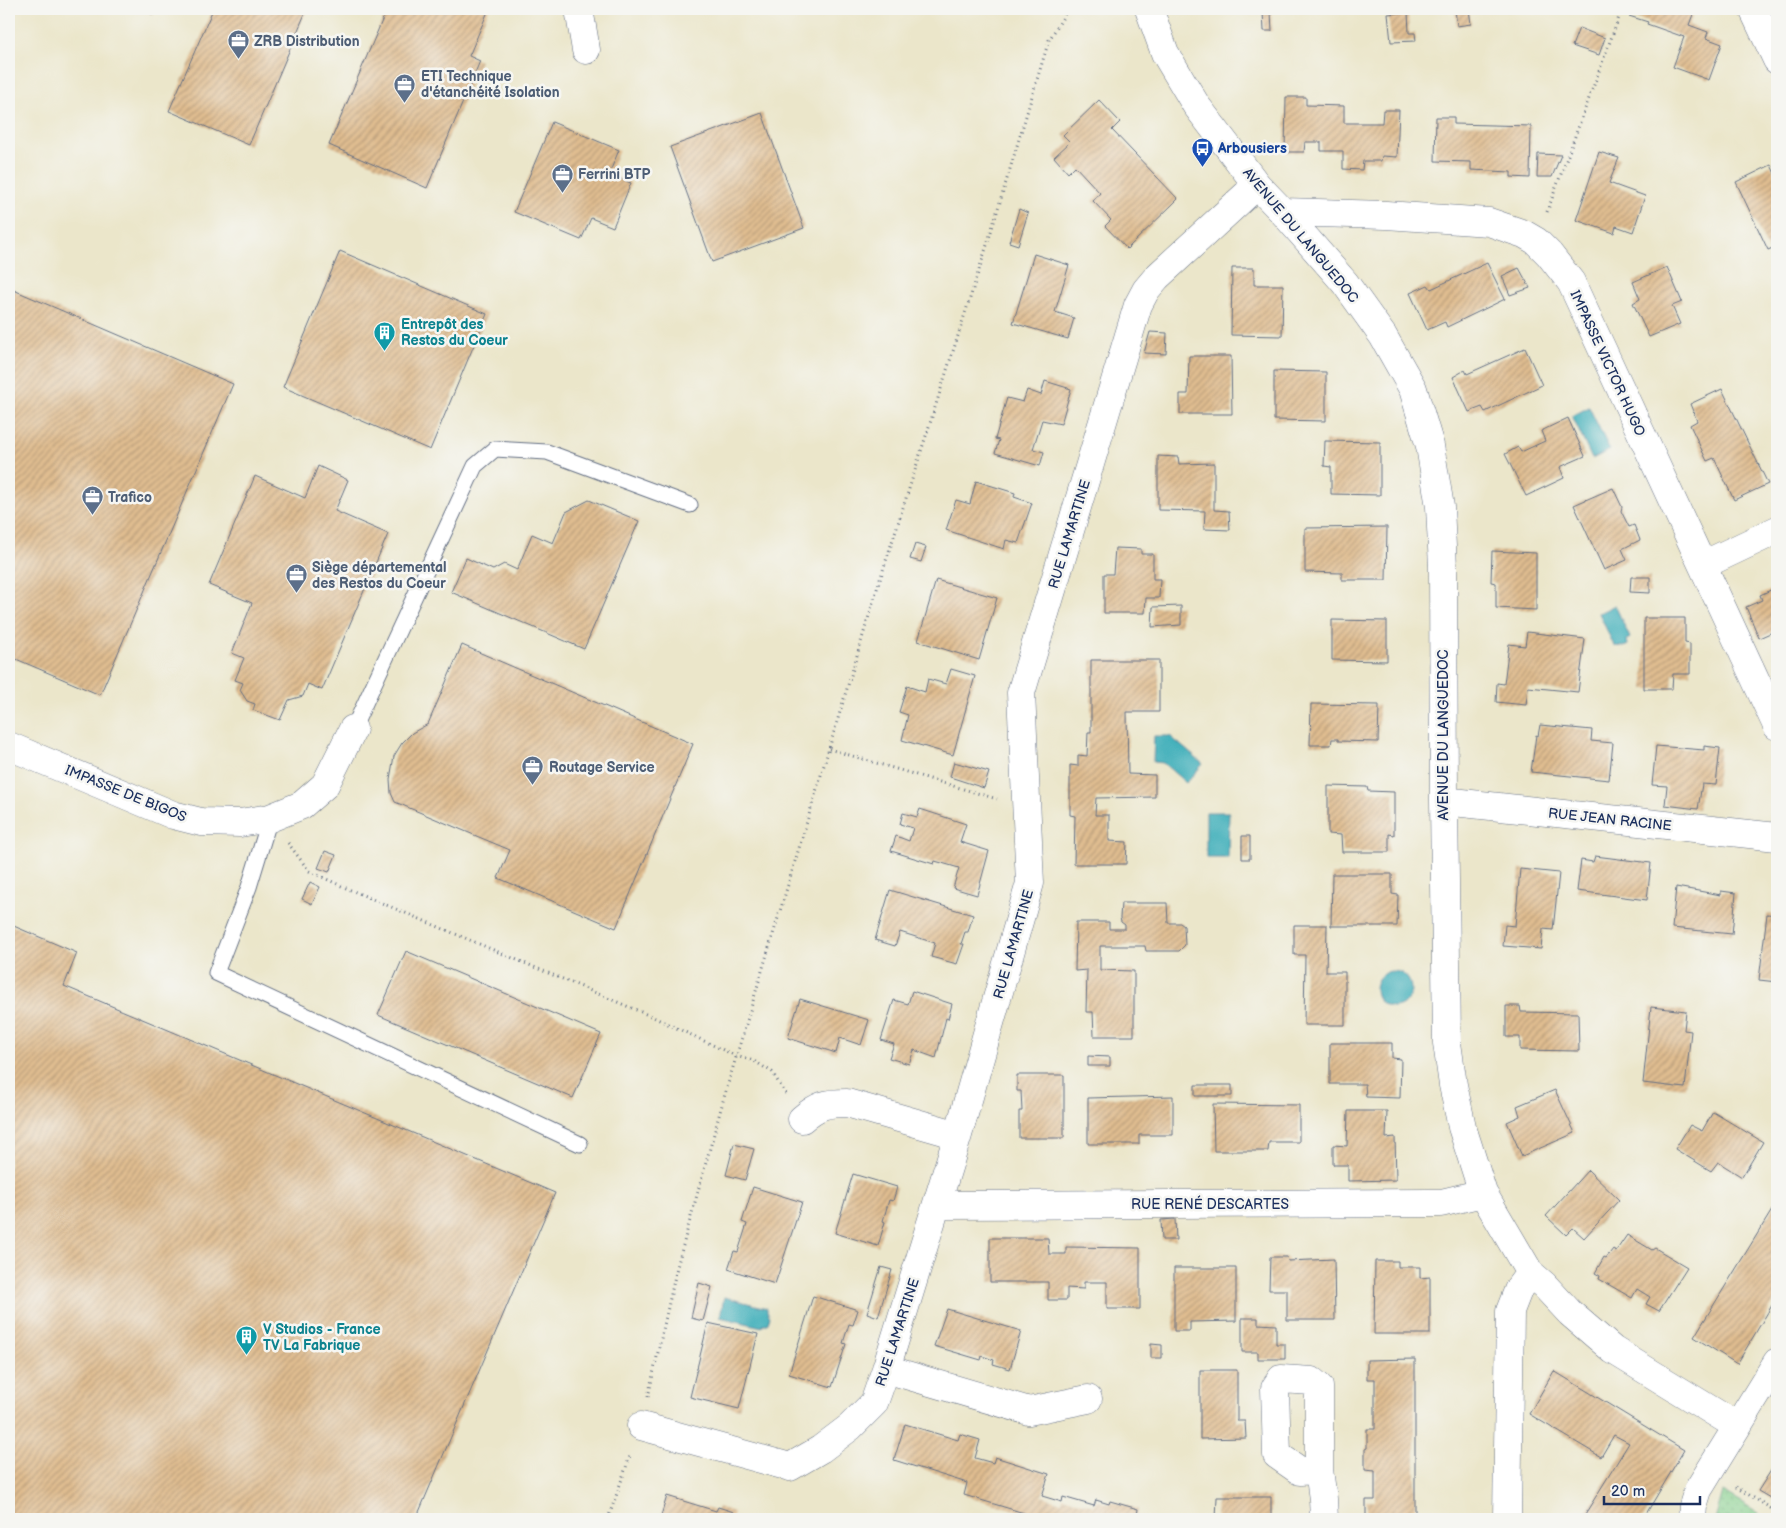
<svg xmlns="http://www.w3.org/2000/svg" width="1786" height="1528" viewBox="0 0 1786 1528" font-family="'Balsamiq Sans',sans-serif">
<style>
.green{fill:url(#green-dots);stroke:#508076}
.water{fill:#3daeb9;stroke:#2c6e8c}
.building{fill:url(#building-hatch)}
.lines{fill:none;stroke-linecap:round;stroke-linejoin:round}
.lane-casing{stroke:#646f84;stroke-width:17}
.street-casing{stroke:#646f84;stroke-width:29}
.path{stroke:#646f84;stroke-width:3;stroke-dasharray:1 4;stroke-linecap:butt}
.lane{stroke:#fff;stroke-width:15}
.street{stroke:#fff;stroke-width:28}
.labels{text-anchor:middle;stroke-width:5;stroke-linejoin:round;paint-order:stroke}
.service-label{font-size:14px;font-weight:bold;fill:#4e5e75;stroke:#f6f6f2;text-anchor:start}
.transit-label{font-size:14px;font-weight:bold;fill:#164399;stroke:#f6f6f2;text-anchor:start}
.street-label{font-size:14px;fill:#1b2f5e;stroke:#f6f6f2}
.culture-label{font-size:14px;font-weight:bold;fill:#0d838f;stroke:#f6f6f2;text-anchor:start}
</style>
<defs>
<pattern id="green-dots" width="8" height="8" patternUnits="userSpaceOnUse" patternTransform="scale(1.25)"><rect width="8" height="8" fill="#86d08d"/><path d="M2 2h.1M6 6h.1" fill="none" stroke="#6da976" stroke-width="1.8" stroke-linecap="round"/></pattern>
<pattern id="building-hatch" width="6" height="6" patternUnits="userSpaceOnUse" patternTransform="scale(1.25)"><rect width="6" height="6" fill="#e0bd90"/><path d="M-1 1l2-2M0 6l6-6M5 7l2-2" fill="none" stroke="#b59a79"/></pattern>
</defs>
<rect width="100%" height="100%" fill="#f6f6f2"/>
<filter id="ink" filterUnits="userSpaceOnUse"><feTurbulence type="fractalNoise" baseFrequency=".02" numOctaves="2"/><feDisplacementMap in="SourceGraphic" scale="10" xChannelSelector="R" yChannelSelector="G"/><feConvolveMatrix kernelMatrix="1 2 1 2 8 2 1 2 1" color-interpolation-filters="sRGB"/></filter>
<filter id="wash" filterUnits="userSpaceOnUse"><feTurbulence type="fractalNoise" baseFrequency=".0096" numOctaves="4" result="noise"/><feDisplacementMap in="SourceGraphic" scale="20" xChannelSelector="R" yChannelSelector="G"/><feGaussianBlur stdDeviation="1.12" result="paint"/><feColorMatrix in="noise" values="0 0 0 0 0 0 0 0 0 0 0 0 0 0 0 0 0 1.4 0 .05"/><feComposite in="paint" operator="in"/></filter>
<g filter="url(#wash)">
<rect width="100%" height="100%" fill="#ebe6ca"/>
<!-- green -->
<path class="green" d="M1723 1492 1764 1516 1762 1519H1715Z"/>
<!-- water -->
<path class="water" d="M1589 407 1610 450 1592 459 1572 416Z
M1615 605 1630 638 1627 640 1628 645 1624 647 1614 646 1599 613Z
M1154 736H1170L1203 764 1186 783 1163 763 1153 762Z
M1206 812H1229L1228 858H1206Z
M1375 989a18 18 0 1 1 36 0a18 18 0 1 1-36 0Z
M724 1297 767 1308V1311L770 1317 767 1324H763L762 1327 720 1317Z"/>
<g id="blocks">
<!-- building -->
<path class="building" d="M140 9H155L152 14Z
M213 9H307L249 145 169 111Z
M387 9H489L469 56 480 61 427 188 329 145Z
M1455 9H1469L1471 24 1457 26Z
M1632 9H1695L1689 25 1708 32 1706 38 1722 44 1709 80 1673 67 1684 37 1647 24 1648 22 1629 16Z
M1263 12H1271L1272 31H1264Z
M1408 12 1409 33H1415L1416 41 1391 42 1388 14Z
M1579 28 1605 38 1599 55 1572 46Z
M1286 97H1306V105L1344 106V123H1382L1383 110H1399L1397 157 1382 156 1381 161H1363L1362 170 1343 169V151H1321V142H1305L1304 152H1285Z
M1099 100 1120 122 1112 130 1178 199 1127 249 1105 226 1111 220 1093 201 1100 193 1075 166 1068 173 1054 157 1070 142 1063 135Z
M762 113 804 228 712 262 670 147Z
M1436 117H1454V124L1531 126 1530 178 1511 177V172L1471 170V162L1435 161Z
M552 122 619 150 609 174 631 183 613 227 591 218 581 240 514 212Z
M1599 152 1619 158 1609 183 1645 196 1633 232 1616 226 1614 233 1576 220Z
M1538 154 1561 155 1552 177H1537Z
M1771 165 1777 178V246L1768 250 1736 182Z
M1019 209 1028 213 1018 245 1009 242Z
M340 251 487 314 430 450 283 387Z
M1034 254 1069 265 1055 312 1074 318 1068 339 1013 323Z
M1487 263 1505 299 1447 327 1445 322 1427 330 1410 293 1428 285 1431 289Z
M1667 267 1682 302 1672 306 1680 324 1649 337 1633 303 1640 299 1633 282Z
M1232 268H1254V285H1283L1282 336 1231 335Z
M1519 268 1530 288 1510 295 1502 276Z
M9 288 233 384 100 695 9 656Z
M1150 332 1167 333 1166 354 1144 353Z
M1525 348 1542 385 1485 412 1482 407 1469 412 1453 377 1465 370 1467 374Z
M1189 356H1231L1232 414H1180V394H1188Z
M1274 371 1326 372V421L1274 420Z
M1045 381 1071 389 1061 424 1042 420 1033 449 1044 452 1040 466 995 453 999 440 995 439 1007 398 1023 402 1027 390 1041 395Z
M1722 389 1768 484 1734 500 1714 458 1707 461 1690 425 1697 421 1690 404Z
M1568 418 1585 456 1560 467 1564 478 1526 496 1505 454 1518 447 1521 452 1545 441 1541 431Z
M1325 441 1380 442V495L1331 494V467L1324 466Z
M1158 456 1178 457 1179 464 1214 463V510L1229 511 1230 530 1204 529 1205 511 1158 510Z
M318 466 348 480 335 511 388 534 322 690 308 684 303 696 289 700 280 720 253 710 255 704 247 701 240 690 243 683 235 680 244 658 232 653 252 603 209 585 255 476 305 498Z
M976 481 1015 493 1014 497 1032 503 1018 543 1006 540 1004 549 946 530 956 500 970 504Z
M1613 488 1622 507 1621 511 1629 527 1634 525 1640 540 1622 549 1627 560 1604 570 1574 505Z
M589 500 639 521 584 649 451 592 466 558 493 570 504 564 517 570 532 534 553 543 566 512Z
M1387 527 1386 580H1342V573L1305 572V528Z
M915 544 926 547 921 562 910 559Z
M1115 548 1141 549V554H1153V579H1160L1159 598H1146L1145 613H1104V574H1113Z
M1492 551 1536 553V610L1496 608V583L1491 582Z
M1631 577H1650V593L1630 592Z
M936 580 997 598 979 660 918 641Z
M1777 587V630L1759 638 1746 607 1762 600 1760 595Z
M1181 606V625L1152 627 1153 607Z
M1644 618H1685V643L1690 644V674H1673L1672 689H1644Z
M1332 620 1387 621V661L1332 660Z
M1527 632 1585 639 1578 692 1528 687 1526 705 1496 702 1497 683 1504 684 1509 644 1525 646Z
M462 645 693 744 616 928 498 878 510 850 395 802 391 793 390 779 394 756 402 743 412 733 428 724Z
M1091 660H1159V712H1127L1128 774 1155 775V797L1096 798 1095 815H1109V841L1127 842 1126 864H1074L1075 816 1070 815V765L1078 766V755L1087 756 1088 732H1091Z
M951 669 975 676 953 755 902 740 908 715 899 712 907 686 925 692 928 679 946 684Z
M1311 704 1379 705 1378 742 1338 741V739H1332L1331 745H1310Z
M1540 725 1592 730 1591 741 1613 743 1609 780 1531 772 1536 735 1538 736Z
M1656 746 1704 750V746L1720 748 1716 785 1702 784 1698 809 1665 805 1667 786 1652 785Z
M954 762 989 772 984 788 950 777Z
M1328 786 1367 787 1368 791 1394 792V835L1389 834V852H1342L1341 835 1328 834Z
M920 809 966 824 960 842 989 851 977 895 953 888 959 868 935 861 934 864 891 851 896 836 909 841 913 828 900 824 903 813 917 817Z
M1242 836H1250V859H1242Z
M325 851 336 855 329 872 318 868Z
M1595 856 1651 863 1647 900 1577 891 1581 860 1593 862Z
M1520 869 1559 873 1553 930 1543 929 1541 949 1503 946 1505 925 1515 926Z
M1332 874H1392V894L1398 895 1397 926H1331Z
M310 882 320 887 312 904 302 899Z
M1676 887 1721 895V891L1736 893 1732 934 1672 928Z
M890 890 973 915 968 932H965L961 944H964L957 964 931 957 935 943 900 932 895 946 875 940Z
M1121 903H1167L1168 923H1180L1184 926 1185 945 1179 951H1146L1145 946H1100V970L1134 971V1036H1094L1093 1012H1086L1087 970 1075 971 1076 922H1109V929H1125V925L1121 922 1120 918Z
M1767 914 1777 915V982L1759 980Z
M9 924 77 953 64 986 555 1193 416 1519H9Z
M1294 925H1327L1326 972H1345V1025H1304L1305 955H1294Z
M406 951 601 1034 573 1098 378 1015Z
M912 991 952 1004 948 1019 946 1018 936 1058 914 1050 909 1064 889 1058 894 1044 881 1040 894 1000 908 1004Z
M800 999 869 1020 861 1045 840 1038 836 1053 788 1038Z
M1506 1006H1520L1521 1012 1578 1013 1579 1051 1520 1050V1037H1506Z
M1651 1007 1686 1011 1684 1030 1691 1031 1685 1088 1643 1083Z
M1330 1043H1392V1058L1401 1059 1400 1098 1366 1097 1365 1084H1330Z
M1088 1056 1110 1057V1066H1088Z
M1017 1075H1064V1138H1019V1111H1022L1021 1091H1017Z
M1195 1085H1232V1096H1195Z
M1555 1090 1575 1133 1522 1156 1507 1122 1520 1116 1517 1106Z
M1173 1096V1135H1139V1144H1088V1098Z
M1213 1104 1299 1105V1142H1269L1268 1151H1214Z
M1348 1111H1387L1386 1138 1395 1137 1396 1180 1348 1181V1165H1333V1145L1347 1146Z
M1713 1112 1763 1142 1742 1177 1718 1162 1711 1171 1675 1149 1690 1125 1702 1131Z
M734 1144 754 1149 745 1180 726 1175Z
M1588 1170 1619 1200 1584 1238 1573 1228 1566 1235 1546 1216Z
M853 1174 897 1187 893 1201 889 1200 883 1221 885 1222 878 1246 835 1233Z
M753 1187 802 1202 775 1284 728 1269 734 1251 738 1252 747 1224 742 1222Z
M1777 1202V1297L1737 1364 1694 1337Z
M1175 1219 1176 1240H1162L1161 1220Z
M1627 1235 1652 1250 1655 1248 1687 1267 1659 1311 1646 1304 1650 1297 1637 1289 1632 1298 1599 1279 1600 1276 1595 1273 1604 1257 1606 1258 1613 1249 1616 1251Z
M990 1238H1048L1049 1254H1066V1247L1140 1248V1309H1107V1282H1084V1289L1067 1288V1300H1048V1282H990Z
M1270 1257H1287L1288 1261 1334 1259 1335 1320H1287V1290H1269Z
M1375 1261H1398V1267H1420V1278L1430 1277V1334H1374Z
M881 1267 892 1270 878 1317 867 1313Z
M1174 1268H1236V1321L1190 1322V1331H1174Z
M699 1283 712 1287 703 1321 691 1318Z
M813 1296 858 1310 853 1325 849 1324 843 1343 846 1344 832 1387 789 1374Z
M947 1309 1021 1331 1010 1369 993 1364 994 1360 982 1356 981 1360 934 1346Z
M1242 1318H1258V1324L1276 1325V1344H1285V1359H1258V1352H1242Z
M708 1323 758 1334 739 1409 690 1397Z
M1151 1344 1162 1345V1358H1151Z
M1415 1359V1519L1366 1518V1500H1375V1471L1365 1470V1449L1367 1448V1429H1375V1379H1367V1360Z
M1200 1370H1237V1421H1245L1246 1438 1200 1439Z
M1554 1371 1684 1450 1643 1519H1582L1629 1443 1614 1435 1601 1457 1529 1414Z
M905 1424 958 1440 960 1434 980 1440 975 1458 993 1463 995 1457 1049 1474 1042 1496 1062 1502 1063 1497 1094 1506 1096 1500 1109 1504 1110 1501 1138 1509 1137 1516 1146 1519H1044L964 1495 967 1483 894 1460Z
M1777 1461V1502L1758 1491Z
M667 1496 716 1511 718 1507 734 1512 732 1519H660Z
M1217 1497H1271V1519H1216Z"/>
</g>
</g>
<g filter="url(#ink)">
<use href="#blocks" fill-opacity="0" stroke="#646f84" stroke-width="1"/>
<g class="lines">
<defs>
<path id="lane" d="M353 729 475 466 495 449 547 452 690 505
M270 818 249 887 216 973 580 1144"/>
<path id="street" d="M579 9 586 50
M1149 9 1165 53 1196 105 1257 185 1283 212 1345 283 1383 336 1413 389 1430 446 1440 507 1443 567 1444 801 1447 1043 1453 1085 1462 1127 1483 1193 1530 1273 1544 1285 1570 1313 1613 1350 1737 1426
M1753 9 1777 60
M1283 212 1386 215 1489 222 1524 234 1536 241 1549 254 1571 282 1777 726
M1703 565 1777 530
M9 746 173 815 201 822 240 823 270 818 302 805 325 785 353 729
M1444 801 1777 837
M802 1119C818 1105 826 1103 847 1103L958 1135
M937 1205 1431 1203H1441L1483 1193
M886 1369 1029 1411 1088 1399
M641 1426 790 1467 821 1449 850 1427 874 1403 886 1369 958 1135 1030 883 1021 693 1138 305 1146 290 1157 277 1257 185
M1319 1470 1300 1471 1277 1455 1275 1388 1281 1379 1312 1381 1319 1387V1470L1323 1499 1324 1519
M1507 1519 1510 1311 1519 1288 1530 1273
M1692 1519 1693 1506 1698 1490 1777 1362"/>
</defs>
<!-- lane casing -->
<use href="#lane" class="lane-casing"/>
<!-- street casing -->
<use href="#street" class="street-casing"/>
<!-- path -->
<path class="path" d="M1068 11 1079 9
M1547 212 1622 9
M829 749 997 799
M288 843 309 871 346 888 653 1017 736 1056 754 1061 772 1072 786 1094
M648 1397 677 1267 725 1094 877 589 987 245 1049 40 1068 9
M1736 1487 1777 1512
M608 1519 631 1453"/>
<!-- lane -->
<use href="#lane" class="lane"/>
<!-- street -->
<use href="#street" class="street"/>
</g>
</g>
<!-- icons -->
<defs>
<symbol id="office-pin" viewBox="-11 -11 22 30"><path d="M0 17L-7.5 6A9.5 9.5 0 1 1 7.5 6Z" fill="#5c6f8a" stroke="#f6f6f2"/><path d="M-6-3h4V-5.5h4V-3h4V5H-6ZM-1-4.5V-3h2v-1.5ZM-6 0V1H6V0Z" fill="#fff"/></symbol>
<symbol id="bus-pin" viewBox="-11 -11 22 30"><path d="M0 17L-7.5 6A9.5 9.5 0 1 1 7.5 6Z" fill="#1a4fb4" stroke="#f6f6f2"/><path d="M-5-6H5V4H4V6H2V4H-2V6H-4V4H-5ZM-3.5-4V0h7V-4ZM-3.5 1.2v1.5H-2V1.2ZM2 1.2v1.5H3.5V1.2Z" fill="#fff"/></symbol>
<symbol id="building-pin" viewBox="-11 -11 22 30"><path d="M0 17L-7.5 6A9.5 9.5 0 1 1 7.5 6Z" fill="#0f9aa8" stroke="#f6f6f2"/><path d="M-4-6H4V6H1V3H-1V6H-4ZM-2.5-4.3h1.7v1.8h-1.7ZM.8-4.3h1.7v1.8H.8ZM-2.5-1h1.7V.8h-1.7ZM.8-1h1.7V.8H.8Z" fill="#fff"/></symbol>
</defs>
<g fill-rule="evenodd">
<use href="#office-pin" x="226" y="28" width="25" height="34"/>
<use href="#office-pin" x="392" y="72" width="25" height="34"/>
<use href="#bus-pin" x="1190" y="136" width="25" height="34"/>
<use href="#office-pin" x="550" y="162" width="25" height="34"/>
<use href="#building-pin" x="372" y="320" width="25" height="34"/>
<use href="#office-pin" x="80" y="484" width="25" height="34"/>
<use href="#office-pin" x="284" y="562" width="25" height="34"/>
<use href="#office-pin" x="520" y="754" width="25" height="34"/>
<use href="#building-pin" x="234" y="1324" width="25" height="34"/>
</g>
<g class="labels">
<!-- service labels -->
<g class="service-label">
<text x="254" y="46">ZRB Distribution</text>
<text x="421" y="81">ETI Technique<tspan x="421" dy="16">d'étanchéité Isolation</tspan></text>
<text x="578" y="179">Ferrini BTP</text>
<text x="108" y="502">Trafico</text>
<text x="312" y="572">Siège départemental<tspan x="312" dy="16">des Restos du Coeur</tspan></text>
<text x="549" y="772">Routage Service</text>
</g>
<!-- transit labels -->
<g class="transit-label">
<text x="1218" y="153">Arbousiers</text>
</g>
<!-- street labels -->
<g class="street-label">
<text transform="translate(1301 235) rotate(50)" y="5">AVENUE DU LANGUEDOC</text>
<text transform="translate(1608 363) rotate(65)" y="5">IMPASSE VICTOR HUGO</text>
<text transform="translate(1069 534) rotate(-73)" y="5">RUE LAMARTINE</text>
<text transform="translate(1443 735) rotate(-90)" y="5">AVENUE DU LANGUEDOC</text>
<text transform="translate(126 793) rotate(22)" y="5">IMPASSE DE BIGOS</text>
<text transform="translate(1610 819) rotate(6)" y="5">RUE JEAN RACINE</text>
<text transform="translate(1013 944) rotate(-74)" y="5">RUE LAMARTINE</text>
<text x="1210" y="1209">RUE RENÉ DESCARTES</text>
<text transform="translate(897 1332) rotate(-72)" y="5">RUE LAMARTINE</text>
</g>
<!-- culture labels -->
<g class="culture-label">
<text x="401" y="329">Entrepôt des<tspan x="401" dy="16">Restos du Coeur</tspan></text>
<text x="263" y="1334">V Studios - France<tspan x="263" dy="16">TV La Fabrique</tspan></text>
</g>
</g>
<!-- margin -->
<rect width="1786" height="1528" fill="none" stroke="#f6f6f2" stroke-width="30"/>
<!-- scale -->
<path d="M1604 1496v8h96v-8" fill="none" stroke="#1b2f5e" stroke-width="2.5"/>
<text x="1611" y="1496" font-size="15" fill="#1b2f5e" stroke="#f6f6f2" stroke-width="4" paint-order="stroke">20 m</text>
</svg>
